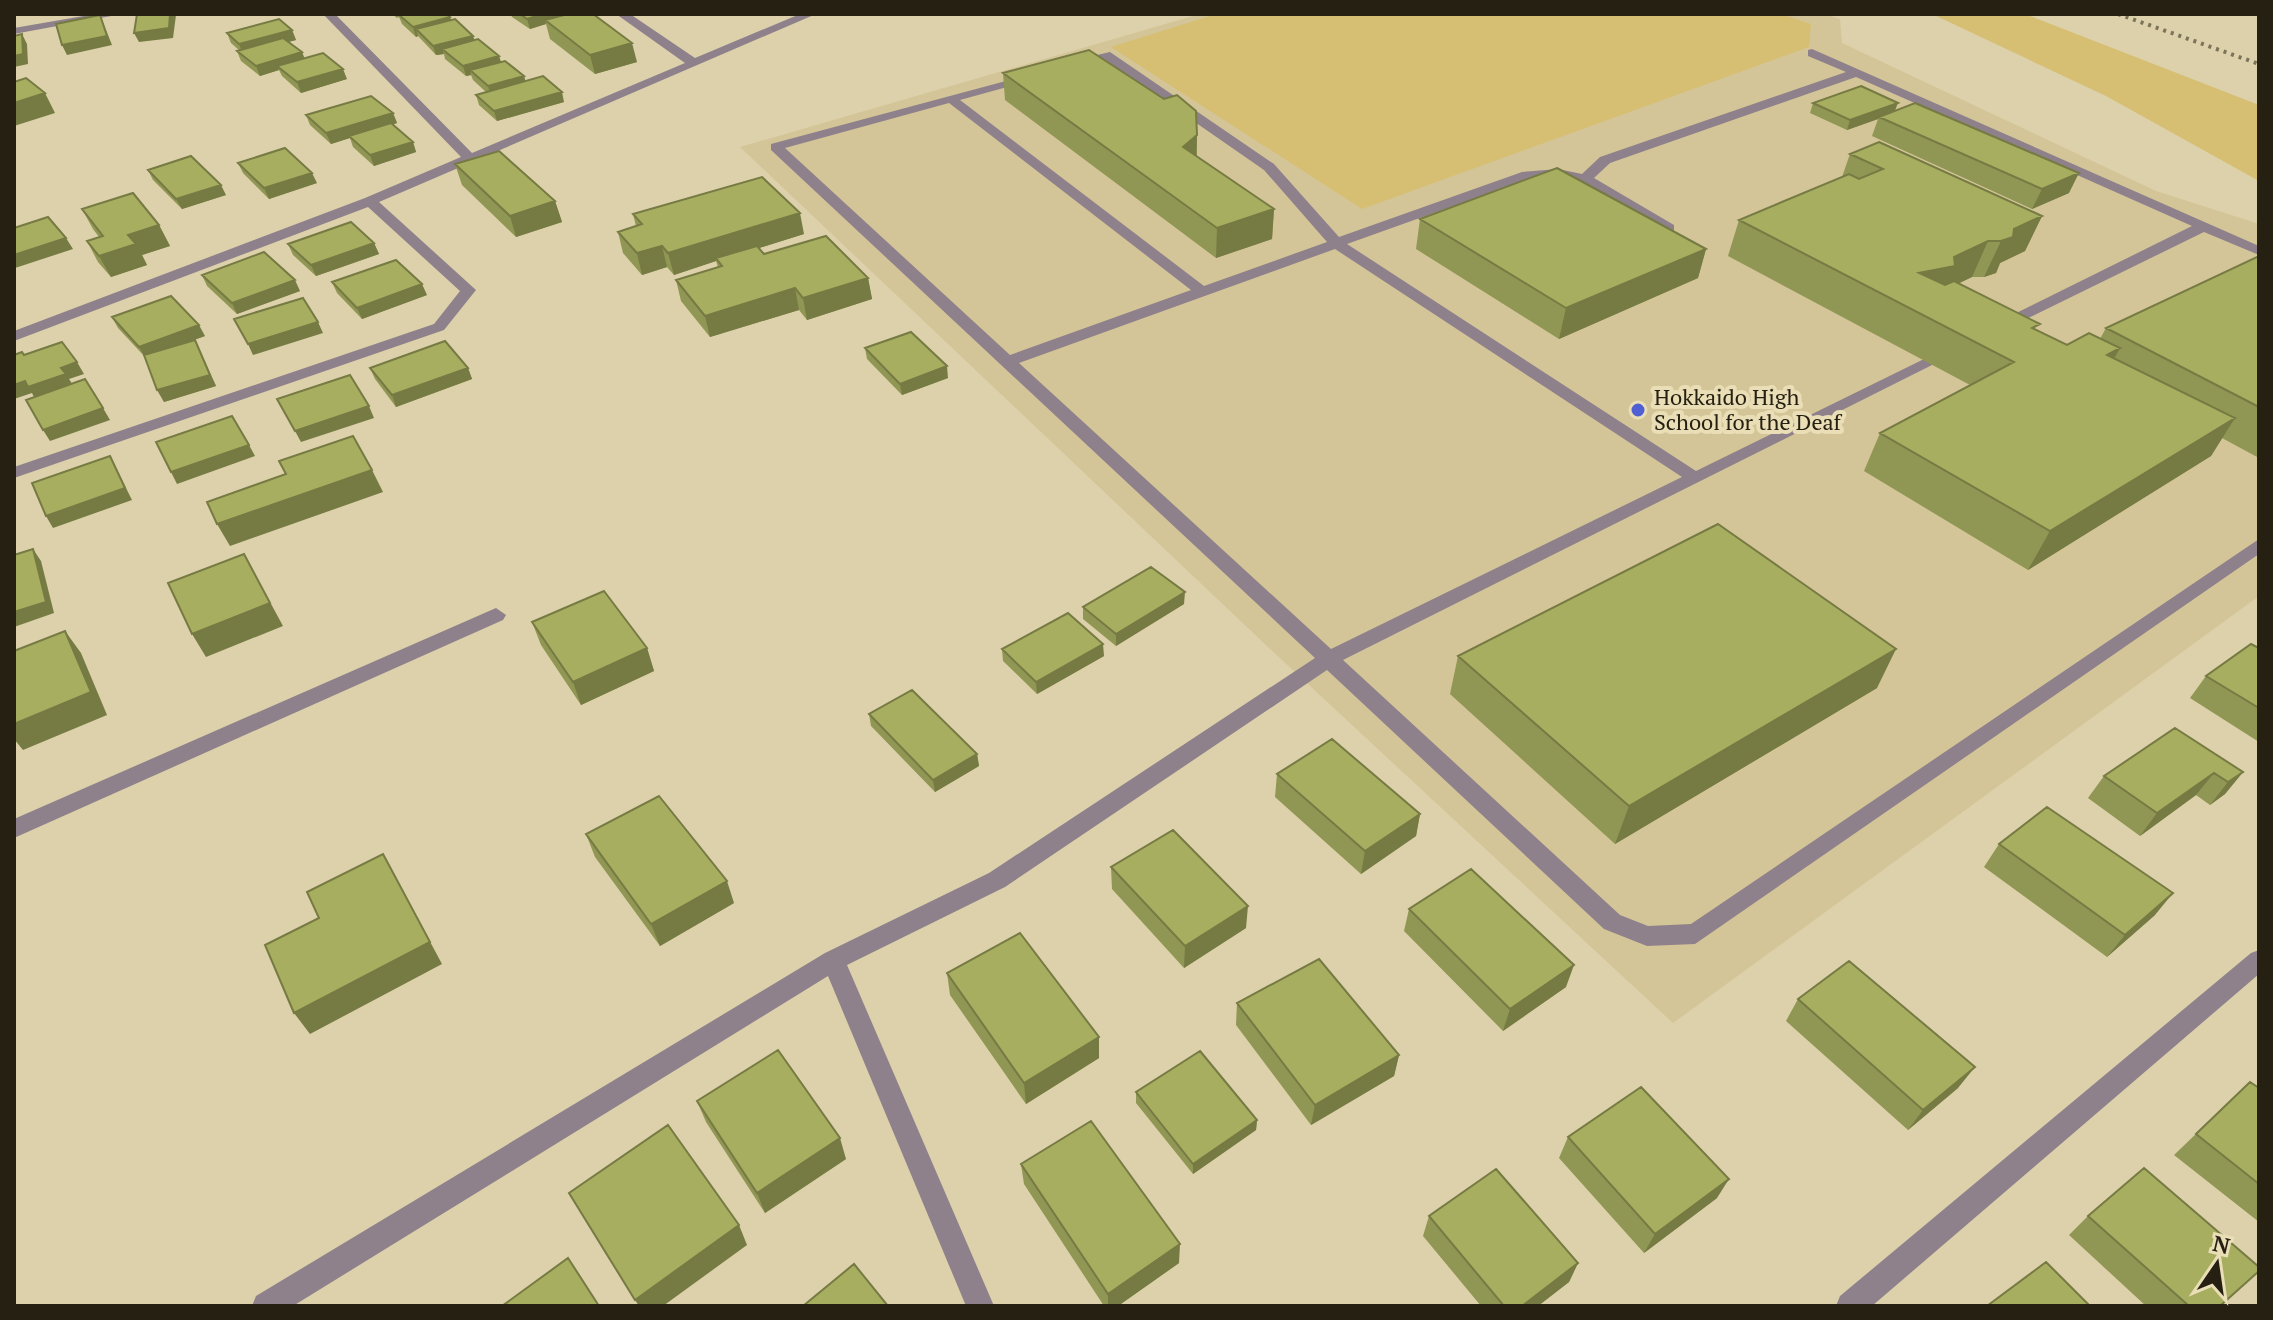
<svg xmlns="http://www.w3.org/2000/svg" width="2273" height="1320" viewBox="0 0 2273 1320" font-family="'PT Serif',serif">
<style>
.built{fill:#d3c597}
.green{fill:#d6bf73}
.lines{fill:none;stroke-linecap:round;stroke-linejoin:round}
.minor{fill:#8f818c;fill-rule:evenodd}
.rail{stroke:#7c745a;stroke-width:4;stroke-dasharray:3 5;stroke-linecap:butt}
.wall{fill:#909653}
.shaded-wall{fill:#767a43}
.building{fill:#a8ae60;stroke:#767a43;stroke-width:2}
.poi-dot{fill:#4f5fd4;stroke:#eadeb7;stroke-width:3}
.labels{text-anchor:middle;stroke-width:8;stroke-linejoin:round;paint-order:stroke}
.poi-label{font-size:22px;fill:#252012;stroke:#eadeb7;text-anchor:start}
</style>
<rect width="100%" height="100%" fill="#dcd1aa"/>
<!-- built -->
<path class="built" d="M1200 14H1824L1840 19 1842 43 2156 191 2259 224V596L1673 1023 1268 647 740 147Z"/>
<!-- green -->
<path class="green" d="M1216 14H1781L1811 24 1809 47 1362 209 1111 47Z
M1932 14H2025L2259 105V181L2106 96Z"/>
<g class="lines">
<!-- minor -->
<path class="minor" d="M95 14H122L14 34V28Z
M323 14H335L472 153 685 63 616 14H630L695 58 800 14H816L379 202 476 290 444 330 14 478V467L434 324 460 291 368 207 14 341V331L365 198 461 157Z
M1812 49 2259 246V255L2204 232 2004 330H1994V324L2192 226 1856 77 1610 163 1594 178 1674 225V231H1664L1581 182 1558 177 1529 179 1347 244 1696 471 1922 360H1934L1936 363 1343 660 1620 915 1648 926 1691 924 2259 539V554L1695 944 1647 946 1604 929 1327 670 1005 887 847 965 994 1306H966L828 976 293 1306H252L256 1296 825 953 989 873 1315 658 771 150V144L1032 74V80L960 100 1204 286 1327 242 1264 170 1104 59 1075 68 1071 67V61L1110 52 1274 164 1339 237 1522 172 1558 169 1582 174 1600 157 1846 72 1808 56V50ZM949 103 1191 290 1010 355 785 148ZM1335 249 1682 477 1331 649 1019 363Z
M496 608 506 615 503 620 14 838V819Z
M2259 950V974L1872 1306H1836L1840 1296 2251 953Z"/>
<!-- rail -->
<path class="rail" d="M2118 14 2259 64"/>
</g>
<!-- wall -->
<path class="wall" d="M392 14H447L451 20 473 36 474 40 499 56 501 62 524 76 525 81 564 102 497 121 479 105 476 95 486 92 473 80 471 75 466 76 445 59 444 54 436 55 418 36 416 37 402 24 399 17 397 18Z
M511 14H593L637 62 595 74 550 39 546 24 530 29 512 17Z
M292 30 296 40 288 42 302 52 304 58 347 79 301 93 282 76 279 70 260 76 241 61 237 51H240L231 43 227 33Z
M1003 73 1197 135V156L1274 209 1272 239 1216 258 1005 100Z
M1813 103 1895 110 2069 193 2032 209 1872 136 1878 119 1847 130 1810 113Z
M393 113 397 123 392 125 413 142 416 152 374 166 353 147 350 138 331 144 310 125 306 115Z
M1850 154 2042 216 2025 251 2000 263 1996 273 1984 277H1972L1959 283 2037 331 2067 345 2100 339 2106 328 2259 256V458L2222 438 2211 456 2028 570 1864 471 1880 433 1970 385 1728 256 1739 220 1842 177Z
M238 163 317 183 269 199 243 173Z
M455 164 555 201 562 222 516 237 462 185Z
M148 170 226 195 182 209 153 180Z
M82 209 159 225 170 246 142 255 147 265 111 277 98 262 87 241 99 237 93 229Z
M633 214 804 234 759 248 764 254 868 278 872 299 807 320 799 310 710 337 681 301 676 280 718 267 716 261 674 275 667 267 642 275 623 253 618 232 636 226Z
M1420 219 1706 249 1698 278 1559 339 1416 249Z
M374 243 379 254 316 276 293 255 288 244Z
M202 275 300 291 237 314 207 286Z
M332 282 427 295 362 319 337 293Z
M112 317 205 336 190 341 195 340 216 386 164 402 146 358 118 328Z
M865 348 948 378 902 395 867 359Z
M370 368H468L472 379 396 407 375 379Z
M1184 604 1116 646 1083 619V607Z
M532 622 647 648 654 671 581 705 541 645Z
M2259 648V742L2190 698 2206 676Z
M1002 649 1104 656 1037 694 1003 661Z
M1458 656 1877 688 1615 844 1450 694Z
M869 714 977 754 979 766 935 792 871 726Z
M2243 772 2225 794 2210 805 2196 795 2140 836 2088 798 2104 776Z
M1277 774 1420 814 1416 836 1361 874 1275 797Z
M586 834 734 903 660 946 595 857Z
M1999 844 2155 915 2107 957 1984 867Z
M1111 867 1246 928 1184 968 1112 889Z
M1409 909 1566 987 1503 1031 1404 931Z
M947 973 1099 1037V1058L1026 1104 950 995Z
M1798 999 1958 1088 1908 1130 1786 1021Z
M1237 1003 1399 1055 1394 1076 1311 1125 1236 1025Z
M2250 1082 2259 1088V1222L2174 1155Z
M1136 1092 1257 1120 1256 1130 1193 1174 1136 1103Z
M697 1101 846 1159 765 1213 706 1122Z
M1568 1137 1717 1198 1644 1253 1559 1158Z
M1021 1164 1179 1263 1118 1306H1104L1024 1184Z
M1429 1216 1578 1263 1569 1282 1538 1306H1481L1423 1236Z
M2088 1216 2220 1306H2146L2069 1235Z"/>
<!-- shaded-wall -->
<path class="shaded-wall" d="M170 14H175L176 15 173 38 139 42 134 33Z
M543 14H563L564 18 545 20 546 24 530 29 527 19Z
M100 15 112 45 67 55 62 45Z
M450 17 454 27 416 29 418 36 416 37 413 27Z
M292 30 296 40 243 54 239 44Z
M22 34 27 44 28 64 14 67V56Z
M473 36 476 45 442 49 444 54 436 55 433 46Z
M632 43 637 62 595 74 590 55Z
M302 52 306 62 277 66 279 70 260 76 256 66Z
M499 56 502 66 470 70 471 75 466 76 463 66Z
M343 69 347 79 301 93 297 82Z
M524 76 527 87 491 97 488 86Z
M562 92 564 102 497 121 494 111Z
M45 93 55 113 14 126V103Z
M1898 103 1894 113 1879 117 1878 119 1847 130 1850 120Z
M393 113 397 123 331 144 326 133Z
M1197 135 1196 163 1183 147Z
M413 142 416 152 374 166 370 155Z
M312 173 317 183 269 199 264 188Z
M2079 173 2069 193 2032 209 2042 189Z
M221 185 226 195 182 209 176 199Z
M555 201 562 222 516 237 510 216Z
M1274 209 1272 239 1216 258 1217 228Z
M800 213 804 234 718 261 716 258V261L674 275 668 253Z
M2042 216 2025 251 2000 263 1996 273 1984 277 2001 241 2014 229Z
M159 225 170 246 142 255 147 265 111 277 99 256 128 235Z
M66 238 73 249 15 268 14 266V255Z
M1988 241 1972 277 1945 290 1919 273Z
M374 243 379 254 316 276 311 265Z
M662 246 667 267 642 275 637 253Z
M1706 249 1698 278 1559 339 1566 308Z
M868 278 872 299 807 320 803 298Z
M295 280 300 291 237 314 232 303Z
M422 284 427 295 362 319 357 308Z
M795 288 799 310 710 337 705 316Z
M318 322 323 333 253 355 248 344Z
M199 325 205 336 145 358 139 347Z
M195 340 216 386 164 402 157 390Z
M2120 348 2099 386 2107 355Z
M77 362 84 374 69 379 73 385 35 399 32 393 14 399V385Z
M947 366 948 378 902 395 900 384Z
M468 368 472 379 396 407 392 395Z
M369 406 374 418 301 442 295 431Z
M103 408 110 420 50 441 43 430Z
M2235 418 2211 456 2028 570 2050 531Z
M249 445 255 456 177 484 171 472Z
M110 456 132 500 53 528 46 516Z
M372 470 383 492 230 546 217 524Z
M33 549 41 561 54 613 14 627V612Z
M244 554 283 626 206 657 192 634Z
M1185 592 1184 604 1116 646V634Z
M65 631 81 653 107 715 23 750 14 739V724Z
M1103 644 1104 656 1037 694 1036 682Z
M647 648 654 671 581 705 573 682Z
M1896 649 1877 688 1615 844 1629 806Z
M977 754 979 766 935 792 933 780Z
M2243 772 2225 794 2210 805 2228 782Z
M2214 773 2196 795 2140 836 2157 813Z
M1420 814 1416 836 1361 874 1365 851Z
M383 854 442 964 310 1034 294 1013Z
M727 881 734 903 660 946 651 924Z
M2173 893 2155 915 2107 957 2125 935Z
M1248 906 1246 928 1184 968 1185 946Z
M1574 965 1566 987 1503 1031 1510 1009Z
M1099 1037V1058L1026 1104 1024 1083Z
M1399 1055 1394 1076 1311 1125 1315 1105Z
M1975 1067 1958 1088 1908 1130 1923 1110Z
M1257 1120 1256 1130 1193 1174V1164Z
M840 1138 846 1159 765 1213 757 1193Z
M1729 1179 1717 1198 1644 1253 1655 1234Z
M739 1225 747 1245 663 1306H639L635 1300Z
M1180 1244 1179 1263 1118 1306H1108V1294Z
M1578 1263 1569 1282 1538 1306H1522Z"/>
<!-- building -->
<path class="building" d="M137 14H170L169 28 134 33Z
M398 14H447L450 17 413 27Z
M520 14H543L527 19Z
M568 14H593L632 43 590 55 545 20Z
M100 15 107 36 62 45 56 24Z
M279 19 292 30 239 44 227 33Z
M455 19 473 36 433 46 416 29Z
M22 34 23 54 14 56V36Z
M283 38 302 52 256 66 237 51Z
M478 39 499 56 463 66 442 49Z
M1089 50 1164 99 1177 95 1196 111 1197 135 1183 147 1274 209 1217 228 1003 73Z
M323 53 343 69 297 82 277 66Z
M505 61 524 76 488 86 470 70Z
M543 76 562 92 494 111 476 95Z
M26 78 45 93 14 103V82Z
M1861 86 1898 103 1850 120 1813 103Z
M371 96 393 113 326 133 306 115Z
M1915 103 2079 173 2042 189 1879 117Z
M391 123 413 142 370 155 349 136Z
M1879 142 2042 216 2014 229 2013 237 2001 241H1988L1954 257 1955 266 1919 273 1945 285 1954 281 2040 324 2032 328 2067 345 2089 333 2120 348 2107 355 2235 418 2050 531 1880 433 2014 362 1739 220 1849 174 1859 179 1883 169 1850 154Z
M285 148 312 173 264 188 238 163Z
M499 151 555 201 510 216 455 164Z
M191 156 221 185 176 199 148 170Z
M1557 168 1706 249 1566 308 1420 219Z
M762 177 800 213 668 253 662 246 637 253 618 232 642 224 633 214Z
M133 193 159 225 128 235 136 244 99 256 87 241 103 236 82 209Z
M48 217 66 238 14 255V228Z
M351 222 374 243 311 265 288 244Z
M826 236 868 278 803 298 795 288 705 316 676 280 722 266 716 258 757 246 764 254Z
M264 252 295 280 232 303 202 275Z
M2259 256V407L2106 328Z
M396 260 422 284 357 308 332 282Z
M171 296 199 325 139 347 112 317Z
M303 298 318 322 248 344 234 319Z
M911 332 947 366 900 384 865 348Z
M195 340 210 375 157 390 144 355Z
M445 341 468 368 392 395 370 368Z
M62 342 77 362 61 368 66 374 28 387 25 381 14 385V355L22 352 24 355Z
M350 375 369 406 295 431 277 399Z
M85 379 103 408 43 430 26 400Z
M232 416 249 445 171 472 156 442Z
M353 436 372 470 217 524 207 502 286 474 279 461Z
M110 456 125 488 46 516 32 483Z
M1718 524 1896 649 1629 806 1458 656Z
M33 549 46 602 14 612V555Z
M244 554 270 603 192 634 168 583Z
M1151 567 1185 592 1116 634 1083 607Z
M604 591 647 648 573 682 532 622Z
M1068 613 1103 644 1036 682 1002 649Z
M65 631 91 692 14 724V651Z
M2251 644 2259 648V708L2206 676Z
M912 690 977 754 933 780 869 714Z
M2175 728 2243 772 2228 782 2214 773 2157 813 2104 776Z
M1332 739 1420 814 1365 851 1277 774Z
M659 796 727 881 651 924 586 834Z
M2047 807 2173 893 2125 935 1999 844Z
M1173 830 1248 906 1185 946 1111 867Z
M383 854 430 942 294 1013 265 945 319 918 307 892Z
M1471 869 1574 965 1510 1009 1409 909Z
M1020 933 1099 1037 1024 1083 947 973Z
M1319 959 1399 1055 1315 1105 1237 1003Z
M1849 961 1975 1067 1923 1110 1798 999Z
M778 1050 840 1138 757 1193 697 1101Z
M1200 1051 1257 1120 1193 1164 1136 1092Z
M2250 1082 2259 1088V1184L2196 1134Z
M1641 1087 1729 1179 1655 1234 1568 1137Z
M1091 1121 1180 1244 1108 1294 1021 1164Z
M668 1125 739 1225 635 1300 569 1193Z
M2144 1168 2259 1267V1271L2220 1306H2189L2088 1216Z
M1496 1169 1578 1263 1522 1306H1504L1429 1216Z
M568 1258 599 1306H502Z
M2046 1262 2090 1306H1987Z
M854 1264 888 1306H803Z"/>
<!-- markers -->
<circle class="poi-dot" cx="1638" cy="410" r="8"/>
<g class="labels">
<!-- poi labels -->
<g class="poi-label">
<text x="1654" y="405">Hokkaido High<tspan x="1654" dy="25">School for the Deaf</tspan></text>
</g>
</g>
<!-- border -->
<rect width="2273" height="1320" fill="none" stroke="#252012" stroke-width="32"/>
<!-- north arrow -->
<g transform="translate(2217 1264) rotate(13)" stroke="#eadeb7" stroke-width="6" paint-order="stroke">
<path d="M0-6L14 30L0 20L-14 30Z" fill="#252012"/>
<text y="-12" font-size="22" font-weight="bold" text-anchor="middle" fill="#252012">N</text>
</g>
</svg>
